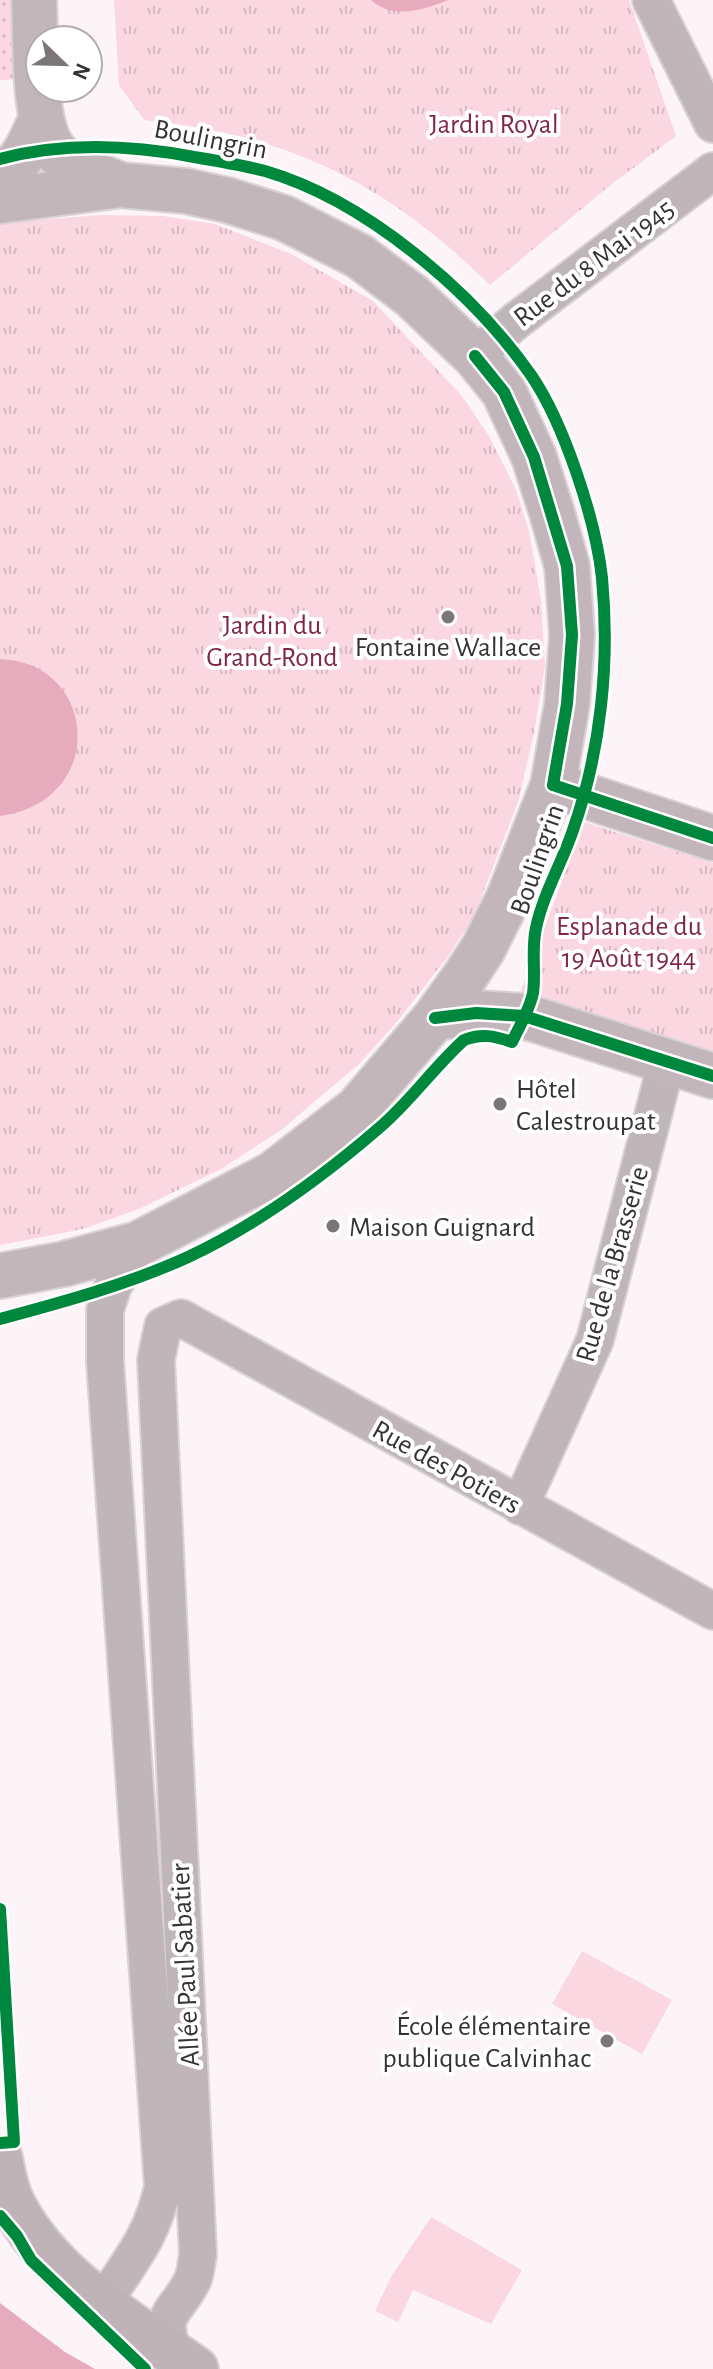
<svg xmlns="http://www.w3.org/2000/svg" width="713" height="2369" viewBox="0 0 713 2369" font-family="'Alegreya Sans',sans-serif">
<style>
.grass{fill:url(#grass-dots)}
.park{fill:url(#park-tufts)}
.garden{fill:#fad7e1}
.water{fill:#e6acbe}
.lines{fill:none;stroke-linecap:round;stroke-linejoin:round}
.minor-casing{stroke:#d8d2d4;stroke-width:40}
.secondary-casing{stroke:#d8d2d4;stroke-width:48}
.primary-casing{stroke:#d8d2d4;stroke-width:48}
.minor{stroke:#c0b5b8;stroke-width:36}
.secondary{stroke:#c0b3b7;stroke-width:44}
.primary{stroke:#c3b6ba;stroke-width:44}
.cycleway-casing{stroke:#fff;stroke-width:17}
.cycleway{stroke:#00873e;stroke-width:12}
.poi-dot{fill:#7c7677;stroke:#fff;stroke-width:3}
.labels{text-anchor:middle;stroke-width:8;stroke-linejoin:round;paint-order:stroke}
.park-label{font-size:28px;fill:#81254b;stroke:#fff}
.street-label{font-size:28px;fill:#373233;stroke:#fff}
.poi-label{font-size:28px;fill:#373233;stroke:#fff;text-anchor:start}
</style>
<defs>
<pattern id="grass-dots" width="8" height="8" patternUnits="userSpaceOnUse" patternTransform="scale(2)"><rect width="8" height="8" fill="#fad7e1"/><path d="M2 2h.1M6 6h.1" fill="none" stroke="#d7b9c2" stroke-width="1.8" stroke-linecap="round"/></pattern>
<pattern id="park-tufts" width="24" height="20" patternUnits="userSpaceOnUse" patternTransform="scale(2)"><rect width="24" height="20" fill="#fad7e1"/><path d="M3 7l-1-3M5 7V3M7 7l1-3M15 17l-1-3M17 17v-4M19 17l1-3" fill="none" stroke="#d7b9c2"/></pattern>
</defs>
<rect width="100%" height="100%" fill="#fcf4f6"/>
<!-- grass -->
<path class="grass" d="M0 0H17L21 79 0 80Z"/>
<!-- park -->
<path class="park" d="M114 0H629L676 136 608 187 490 285C386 183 290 135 144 120L119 85Z
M101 215 163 216 215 224 291 254 373 301 462 396 489 436 516 490 529 531 541 600 545 666 534 733 518 802 474 916 449 955 396 1023 359 1064 281 1130 221 1169 139 1209 83 1229 0 1245V223Z
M584 822 713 863V1055L519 996Z"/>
<!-- garden -->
<path class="garden" d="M582 1951 672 2000 642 2054 552 2004Z
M431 2217 522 2270 491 2324 413 2290 398 2322 375 2311 391 2277Z"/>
<!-- water -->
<path class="water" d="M371 0H448C423 10 393 20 371 0Z
M0 659C98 662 109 801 0 816Z
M0 2303 65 2352 95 2369H0Z"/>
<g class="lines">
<defs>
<path id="minor" d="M651 0 713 124
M475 356 517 320 713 171
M520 1506 595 1340 667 1061
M103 2303C131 2259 151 2239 163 2187L105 1361V1310L113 1286 138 1244
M174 2353C157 2311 176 2314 192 2281 196 2274 196 2263 198 2255L156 1360 163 1326 181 1318 713 1611"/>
<path id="secondary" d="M0 2158C3 2174 6 2191 14 2206 51 2278 132 2324 196 2369"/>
<path id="primary" d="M34 0C36 36 32 124 55 151 71 169 100 176 121 185
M0 178C22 164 31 142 41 119
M0 201 121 185 186 191 227 200 284 218 359 256 412 296 475 356 504 392 534 457 552 513 567 566 572 635 567 704 553 785 510 895 483 949 464 978 435 1018 357 1109 273 1174 138 1244 64 1264 0 1276
M553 785 713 838
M435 1018 476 1013 524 1016 713 1076"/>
</defs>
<!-- minor casing -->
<use href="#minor" class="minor-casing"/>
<!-- secondary casing -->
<use href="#secondary" class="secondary-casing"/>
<!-- primary casing -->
<use href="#primary" class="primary-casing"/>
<!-- minor -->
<use href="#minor" class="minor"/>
<!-- secondary -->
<use href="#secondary" class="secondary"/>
<!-- primary -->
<use href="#primary" class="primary"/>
<defs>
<path id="cycleway" d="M0 159C63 142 131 145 194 157 218 161 242 165 265 171 365 200 472 291 531 375 564 423 596 521 602 578 610 662 601 751 573 830 562 863 543 894 536 928 531 950 536 972 533 993 530 1009 519 1027 512 1042 494 1036 482 1033 464 1040 433 1068 410 1102 379 1128 320 1179 257 1225 186 1258 126 1285 63 1302 0 1319
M475 356 504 392 534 457 567 566 572 635 567 704 553 785 713 838
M435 1018 476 1013 524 1016 713 1076
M0 1909 14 2142 0 2143
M0 2216 17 2236 31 2260 145 2369"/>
</defs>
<!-- cycleway casing -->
<use href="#cycleway" class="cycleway-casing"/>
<!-- cycleway -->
<use href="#cycleway" class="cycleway"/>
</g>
<!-- markers -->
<g class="poi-dot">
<circle cx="448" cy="617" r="8"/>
<circle cx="500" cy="1104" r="8"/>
<circle cx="333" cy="1226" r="8"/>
<circle cx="607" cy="2041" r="8"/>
</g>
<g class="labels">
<!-- park labels -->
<g class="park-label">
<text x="494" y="133">Jardin Royal</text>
<text x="272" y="634">Jardin du<tspan x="272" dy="32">Grand-Rond</tspan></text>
<text x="629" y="935">Esplanade du<tspan x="629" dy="32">19 Août 1944</tspan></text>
</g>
<!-- street labels -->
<g class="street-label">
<text transform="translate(211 138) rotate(11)" y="10">Boulingrin</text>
<text transform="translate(593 262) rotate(-37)" y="10">Rue du 8 Mai 1945</text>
<text transform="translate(536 859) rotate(-71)" y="10">Boulingrin</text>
<text transform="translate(611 1264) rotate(-74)" y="10">Rue de la Brasserie</text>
<text transform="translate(447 1466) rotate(29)" y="10">Rue des Potiers</text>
<text transform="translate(184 1965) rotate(-93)" y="10">Allée Paul Sabatier</text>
</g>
<!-- poi labels -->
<g class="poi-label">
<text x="448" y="656" text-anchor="middle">Fontaine Wallace</text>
<text x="516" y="1098">Hôtel<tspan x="516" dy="32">Calestroupat</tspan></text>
<text x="349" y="1236">Maison Guignard</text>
<text x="591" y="2035" text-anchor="end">École élémentaire<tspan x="591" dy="32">publique Calvinhac</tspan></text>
</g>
</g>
<!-- north arrow -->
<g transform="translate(64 64) rotate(113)"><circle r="38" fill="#ffffff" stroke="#afadad" stroke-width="2"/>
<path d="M0-6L14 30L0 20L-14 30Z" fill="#7c7677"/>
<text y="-12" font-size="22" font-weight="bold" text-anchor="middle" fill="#373233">N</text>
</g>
</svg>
